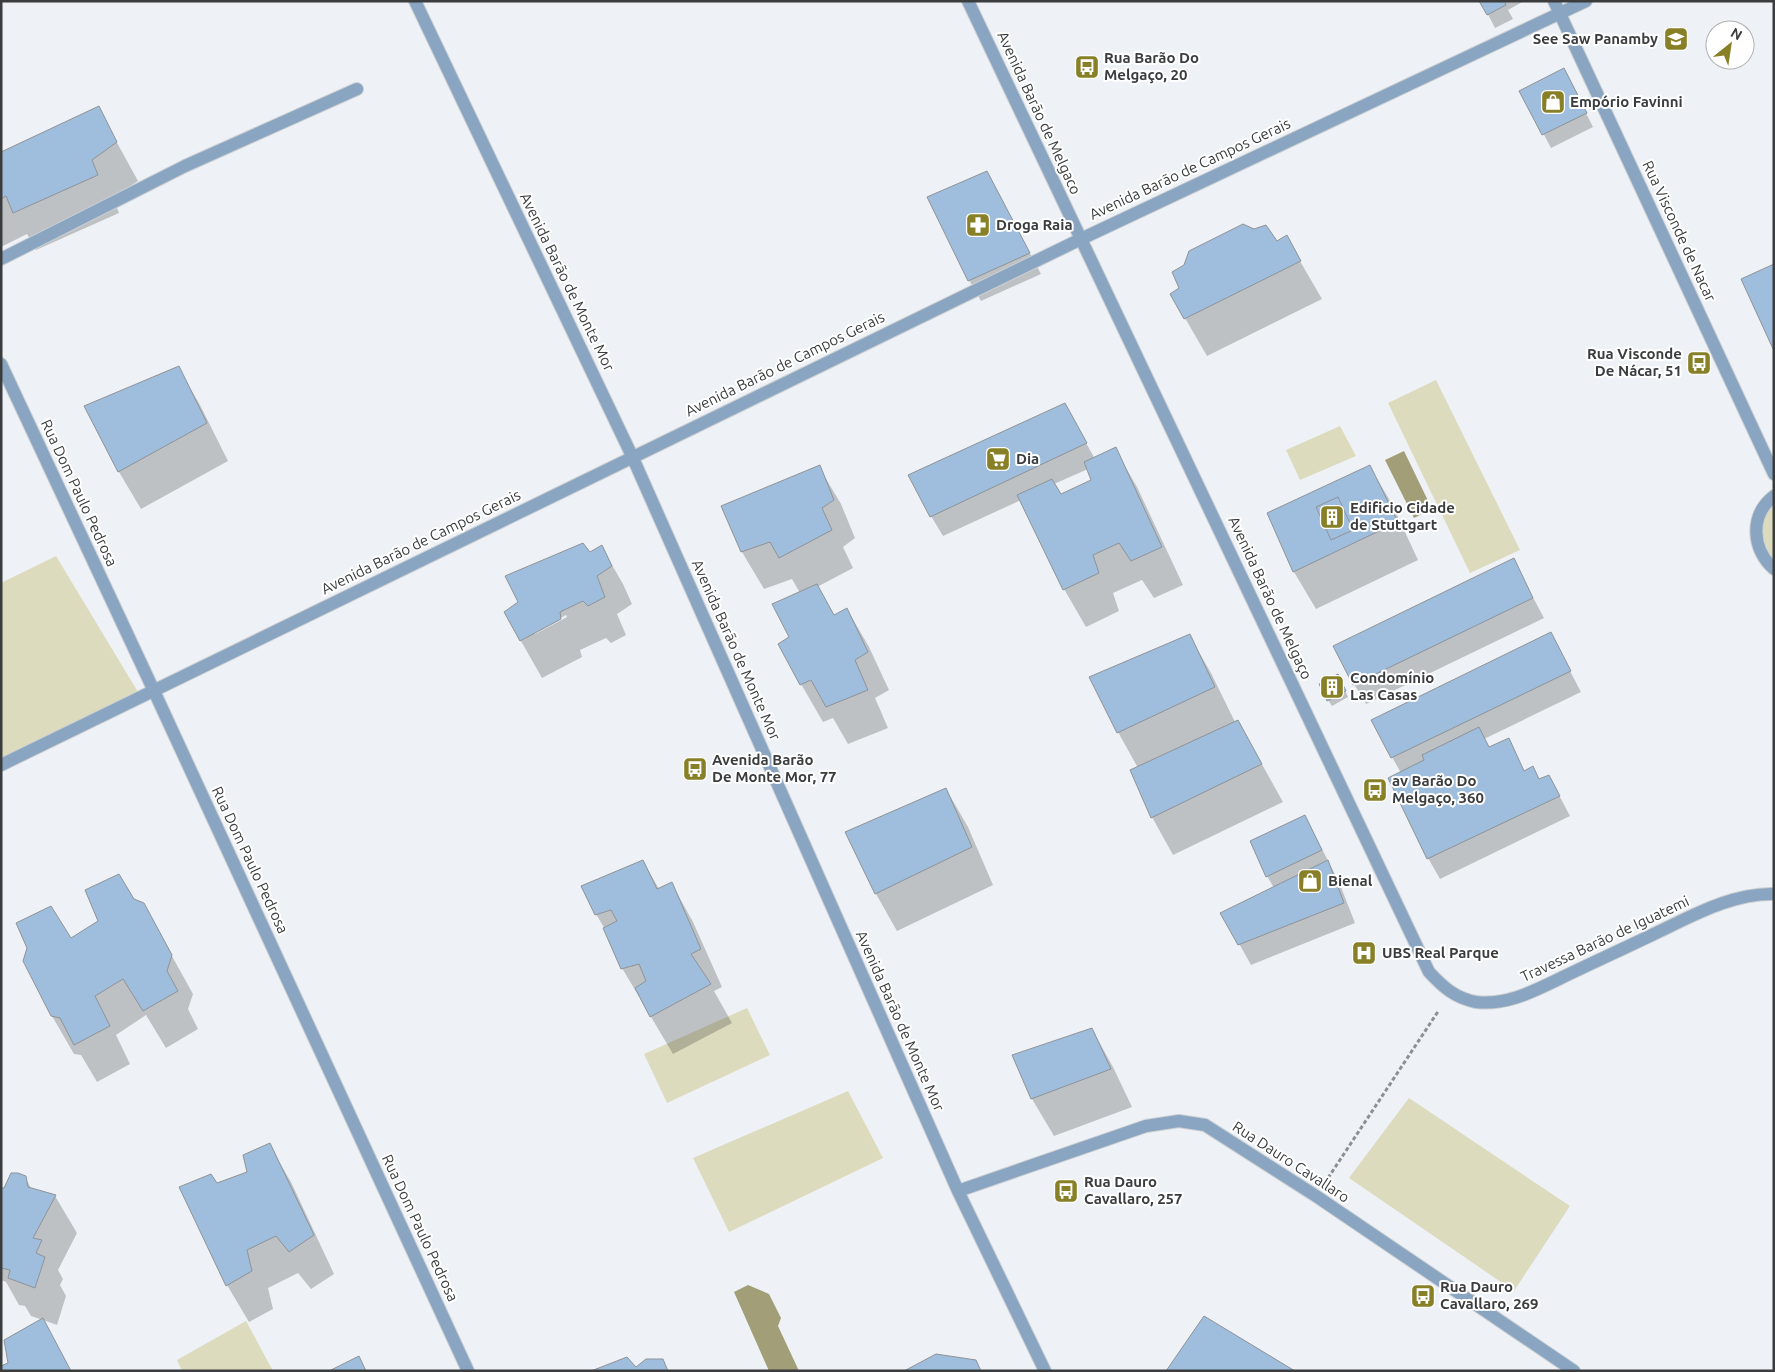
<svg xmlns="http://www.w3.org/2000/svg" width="1775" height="1372" viewBox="0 0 1775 1372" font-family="Ubuntu,sans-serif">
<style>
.green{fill:#dddbbe}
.water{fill:#a29e77}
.shadow{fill:#0003;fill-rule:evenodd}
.building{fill:#9fbddc;stroke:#8f9397}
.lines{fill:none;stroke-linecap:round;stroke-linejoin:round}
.street-casing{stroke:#caced1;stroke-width:14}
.path{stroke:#8d9092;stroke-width:3;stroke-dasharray:4 2.5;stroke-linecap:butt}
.street{stroke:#89a5c1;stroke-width:12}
.labels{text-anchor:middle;stroke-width:4;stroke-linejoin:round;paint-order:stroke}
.poi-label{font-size:15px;font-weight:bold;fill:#3a3c3d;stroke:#fff;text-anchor:start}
.street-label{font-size:15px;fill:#3a3c3d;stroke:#fff}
</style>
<rect width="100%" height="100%" fill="#eef2f6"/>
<!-- green -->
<path class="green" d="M1436 380 1520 550 1470 573 1388 403Z
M1340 426 1356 456 1300 480 1286 450Z
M1774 504V562C1762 542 1756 523 1774 504Z
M56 556 141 697 1 765V583Z
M747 1008 770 1055 667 1103 644 1054Z
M848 1091 883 1158 729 1232 693 1158Z
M1409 1098 1570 1206 1514 1291 1349 1178Z
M246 1321 273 1371H182L177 1360Z"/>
<!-- water -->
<path class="water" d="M1404 451 1432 509 1414 518 1385 460Z
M748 1285 769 1294 781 1318 778 1326 799 1371H769L734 1292Z"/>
<!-- shadow -->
<path class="shadow" d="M1481 1H1524L1508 10 1513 19 1495 28Z
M1571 83 1593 127 1551 148 1521 91Z
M98 108 138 181 113 198 119 213 36 250 27 234 1 247V154Z
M998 193 1041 274 981 301 969 280Z
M1286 237 1322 299 1207 356 1185 318Z
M178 367 200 405 228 461 141 509 119 472 86 406Z
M1076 425 1095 459 1115 449 1137 487 1183 585 1154 598 1142 580 1113 593 1119 611 1086 627 1064 589 1021 500 943 536 931 516ZM1088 469 1093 480 1060 495 1054 484Z
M819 467 841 504 855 538 843 547 853 568 817 587 834 616 847 609 869 647 889 690 875 698 888 728 848 744 833 718 823 722 801 684 790 637 800 593 792 579 764 589 742 552Z
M1370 467 1392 504 1418 560 1316 609 1294 572 1268 513Z
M601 546 623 584 632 604 617 614 626 635 611 643 606 638 580 650 582 657 542 678 521 641 590 554ZM566 615 567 617 535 634V632Z
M1513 560 1544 618 1366 704 1354 684Z
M1550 633 1581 692 1484 739 1490 748 1508 740 1525 772 1540 780 1549 776 1570 816 1440 879 1428 858 1401 773 1392 757Z
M1189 635 1211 673 1235 722 1259 759 1283 802 1173 855 1152 817 1138 768 1118 732Z
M1341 682 1348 697 1332 706 1328 700Z
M946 789 968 827 993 885 897 931 876 894 847 832Z
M1305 816 1339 882 1355 923 1251 965 1222 913 1274 888 1267 876Z
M643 861 659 889 672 884 693 922 722 987 714 991 732 1023 673 1054 622 968 606 931 596 914Z
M133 900 143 904 193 994 188 1009 198 1029 166 1048 146 1015 116 1035 130 1064 97 1082 81 1055 74 1054 52 1016 70 939Z
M1092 1029 1113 1067 1132 1107 1054 1136 1032 1099 1013 1056Z
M269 1145 291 1182 334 1274 311 1289 298 1273 268 1288 273 1309 249 1322 227 1285 248 1173Z
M25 1177 32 1190 55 1196 77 1233 58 1270 63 1279 60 1285 66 1296 57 1325 43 1320 71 1371H1L9 1363 43 1320 31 1316 25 1306 19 1305 6 1282 1 1280V1189L5 1190Z"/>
<!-- building -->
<path class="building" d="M1479 1H1504L1506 5 1487 15Z
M1564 68 1587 113 1542 135 1519 91Z
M99 106 117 142 92 160 98 175 13 213 6 196 1 199V152Z
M987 171 1030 253 968 281 927 197Z
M1243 224 1254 229 1266 225 1277 241 1287 235 1301 261 1184 319 1170 294 1179 288 1172 272 1184 265 1189 251Z
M1774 264V351L1741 279Z
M179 366 207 423 118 472 84 406Z
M1065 403 1087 443 930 517 908 475Z
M1116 447 1162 547 1131 561 1119 543 1093 555 1099 573 1063 590 1017 495 1052 479 1061 494 1091 480 1084 462Z
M820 465 834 500 822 508 832 530 779 558 770 542 741 552 721 506Z
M1370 465 1398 522 1293 572 1267 513Z
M1338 497 1353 530 1331 540 1316 507Z
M583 543 590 552 602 545 612 566 597 576 605 597 588 606 583 601 560 612 561 619 520 641 504 612 518 602 505 576Z
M1514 558 1533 598 1353 685 1333 646Z
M817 584 834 615 847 608 868 652 855 660 868 690 826 707 811 680 800 685 778 644 789 637 772 604Z
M1551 632 1571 671 1391 758 1371 720Z
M1190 634 1215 687 1117 733 1089 677Z
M1338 674 1346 691 1327 701 1319 684Z
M1238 720 1262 764 1151 818 1130 770Z
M1479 727 1489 747 1509 738 1524 771 1533 766 1539 779 1549 775 1560 796 1427 859 1388 778 1424 760 1422 755Z
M946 788 972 847 875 894 845 832Z
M1305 815 1322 850 1266 877 1250 841Z
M643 860 657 889 672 882 701 949 691 954 711 984 650 1017 635 988 646 981 639 964 621 969 603 928 617 921 611 910 595 915 581 886Z
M1328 860 1344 903 1238 945 1220 913Z
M119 874 134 899 144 903 172 955 167 971 178 991 143 1011 123 979 95 996 110 1026 74 1045 60 1018 51 1016 23 961 27 948 16 923 51 906 71 938 98 921 85 890Z
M1092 1028 1111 1069 1031 1099 1012 1055Z
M270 1143 314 1235 289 1252 276 1236 247 1250 252 1271 226 1286 179 1187 211 1174 217 1183 247 1172 243 1155Z
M11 1173H18L26 1176 28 1187 56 1195 33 1238 42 1240 36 1253 45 1257 35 1288 8 1278 10 1270 1 1268V1188H4Z
M1204 1316 1295 1371H1166Z
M43 1318 71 1371H1V1366L8 1363 4 1340Z
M936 1354 976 1360 981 1371H904Z
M359 1356 366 1371H329Z
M627 1357 636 1367 646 1359H663L668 1371H591Z"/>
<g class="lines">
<defs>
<path id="street" d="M415 1 632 456 958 1191 1045 1371
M968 1 1429 972C1443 987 1455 998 1476 1002 1507 1006 1536 990 1563 977 1594 962 1625 948 1656 933 1692 916 1732 893 1774 894
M1554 1 1774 474
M1 259 185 166 357 89
M1 364 154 691 468 1371
M1774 496C1749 515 1752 550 1774 569
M1 765 1081 239 1586 1
M958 1191 1146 1126 1179 1121 1205 1125 1316 1196 1574 1371"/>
</defs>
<!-- street casing -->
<use href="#street" class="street-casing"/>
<!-- path -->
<path class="path" d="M1328 1178 1439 1010"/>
<!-- street -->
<use href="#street" class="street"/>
</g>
<!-- icons -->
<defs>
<symbol id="school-square" viewBox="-11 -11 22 22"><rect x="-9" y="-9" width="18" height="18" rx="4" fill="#888027" stroke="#fff"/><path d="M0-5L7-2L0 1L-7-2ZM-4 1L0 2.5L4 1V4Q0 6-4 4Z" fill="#fff"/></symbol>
<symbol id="bus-square" viewBox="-11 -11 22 22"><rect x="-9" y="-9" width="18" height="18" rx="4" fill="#888027" stroke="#fff"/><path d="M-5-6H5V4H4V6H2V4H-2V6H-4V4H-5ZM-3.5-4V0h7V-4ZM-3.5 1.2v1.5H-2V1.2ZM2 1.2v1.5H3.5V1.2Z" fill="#fff"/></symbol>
<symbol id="shop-square" viewBox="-11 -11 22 22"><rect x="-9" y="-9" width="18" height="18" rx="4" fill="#888027" stroke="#fff"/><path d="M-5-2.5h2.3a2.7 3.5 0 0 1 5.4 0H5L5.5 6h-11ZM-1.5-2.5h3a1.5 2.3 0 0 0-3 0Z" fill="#fff"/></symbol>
<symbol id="pharmacy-square" viewBox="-11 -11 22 22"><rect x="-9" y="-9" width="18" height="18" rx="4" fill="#888027" stroke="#fff"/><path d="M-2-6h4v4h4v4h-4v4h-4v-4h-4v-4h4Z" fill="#fff"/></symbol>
<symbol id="supermarket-square" viewBox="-11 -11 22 22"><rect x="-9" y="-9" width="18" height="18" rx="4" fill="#888027" stroke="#fff"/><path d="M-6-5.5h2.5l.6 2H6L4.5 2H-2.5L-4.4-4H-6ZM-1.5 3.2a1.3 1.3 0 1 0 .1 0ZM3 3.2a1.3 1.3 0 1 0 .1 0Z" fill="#fff"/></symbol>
<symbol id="building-square" viewBox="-11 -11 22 22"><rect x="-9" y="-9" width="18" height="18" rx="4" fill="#888027" stroke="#fff"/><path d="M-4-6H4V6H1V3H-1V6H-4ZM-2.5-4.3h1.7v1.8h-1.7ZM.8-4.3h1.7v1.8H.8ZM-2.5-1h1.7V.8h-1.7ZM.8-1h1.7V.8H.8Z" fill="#fff"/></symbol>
<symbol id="hospital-square" viewBox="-11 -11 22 22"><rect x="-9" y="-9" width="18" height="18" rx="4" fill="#888027" stroke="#fff"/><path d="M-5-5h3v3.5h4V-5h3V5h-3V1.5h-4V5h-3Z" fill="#fff"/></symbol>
</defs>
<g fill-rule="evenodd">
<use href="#school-square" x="1662" y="25" width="28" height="28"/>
<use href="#bus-square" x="1073" y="53" width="28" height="28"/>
<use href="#shop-square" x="1539" y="88" width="28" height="28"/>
<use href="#pharmacy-square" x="964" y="211" width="28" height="28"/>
<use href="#bus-square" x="1685" y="349" width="28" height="28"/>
<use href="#supermarket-square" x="984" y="445" width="28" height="28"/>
<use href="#building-square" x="1318" y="503" width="28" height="28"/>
<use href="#building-square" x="1318" y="673" width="28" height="28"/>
<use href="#bus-square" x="681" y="755" width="28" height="28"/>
<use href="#bus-square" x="1361" y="776" width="28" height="28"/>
<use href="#shop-square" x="1296" y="867" width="28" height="28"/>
<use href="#hospital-square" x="1350" y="939" width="28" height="28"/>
<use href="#bus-square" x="1052" y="1177" width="28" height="28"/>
<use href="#bus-square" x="1409" y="1282" width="28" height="28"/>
</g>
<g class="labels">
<!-- poi labels -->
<g class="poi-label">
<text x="1658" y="44" text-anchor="end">See Saw Panamby</text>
<text x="1104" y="63">Rua Barão Do<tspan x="1104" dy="17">Melgaço, 20</tspan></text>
<text x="1570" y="107">Empório Favinni</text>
<text x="996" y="230">Droga Raia</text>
<text x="1682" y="359" text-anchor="end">Rua Visconde<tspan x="1682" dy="17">De Nácar, 51</tspan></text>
<text x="1016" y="464">Dia</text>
<text x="1350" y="513">Edificio Cidade<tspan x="1350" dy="17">de Stuttgart</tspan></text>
<text x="1350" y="683">Condomínio<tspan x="1350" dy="17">Las Casas</tspan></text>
<text x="712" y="765">Avenida Barão<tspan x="712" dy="17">De Monte Mor, 77</tspan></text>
<text x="1392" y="786">av Barão Do<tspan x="1392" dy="17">Melgaço, 360</tspan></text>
<text x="1328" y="886">Bienal</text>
<text x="1382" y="958">UBS Real Parque</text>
<text x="1084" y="1187">Rua Dauro<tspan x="1084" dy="17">Cavallaro, 257</tspan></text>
<text x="1440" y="1292">Rua Dauro<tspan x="1440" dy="17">Cavallaro, 269</tspan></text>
</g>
<!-- street labels -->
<g class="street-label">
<text transform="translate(1039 113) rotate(65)" y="5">Avenida Barão de Melgaco</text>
<text transform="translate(1190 169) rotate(-25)" y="5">Avenida Barão de Campos Gerais</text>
<text transform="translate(1679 231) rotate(65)" y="5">Rua Visconde de Nacar</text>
<text transform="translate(567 282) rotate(64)" y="5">Avenida Barão de Monte Mor</text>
<text transform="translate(785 364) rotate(-26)" y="5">Avenida Barão de Campos Gerais</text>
<text transform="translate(79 493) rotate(65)" y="5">Rua Dom Paulo Pedrosa</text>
<text transform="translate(421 542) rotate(-26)" y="5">Avenida Barão de Campos Gerais</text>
<text transform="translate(1270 598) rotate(65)" y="5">Avenida Barão de Melgaço</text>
<text transform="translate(736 650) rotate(66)" y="5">Avenida Barão de Monte Mor</text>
<text transform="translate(250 860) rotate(65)" y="5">Rua Dom Paulo Pedrosa</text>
<text transform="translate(1605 939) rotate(-25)" y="5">Travessa Barão de Iguatemi</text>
<text transform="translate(900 1021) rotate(66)" y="5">Avenida Barão de Monte Mor</text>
<text transform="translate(1291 1162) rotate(33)" y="5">Rua Dauro Cavallaro</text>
<text transform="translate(420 1228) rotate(65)" y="5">Rua Dom Paulo Pedrosa</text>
</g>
</g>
<!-- border -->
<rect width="1775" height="1372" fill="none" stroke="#3a3c3d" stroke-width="5"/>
<!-- north arrow -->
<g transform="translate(1730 45) rotate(30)"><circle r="24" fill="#ffffff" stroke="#b0b1b1"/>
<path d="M0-4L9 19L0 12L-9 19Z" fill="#888027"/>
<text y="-8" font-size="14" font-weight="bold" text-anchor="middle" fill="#3a3c3d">N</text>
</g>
</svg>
